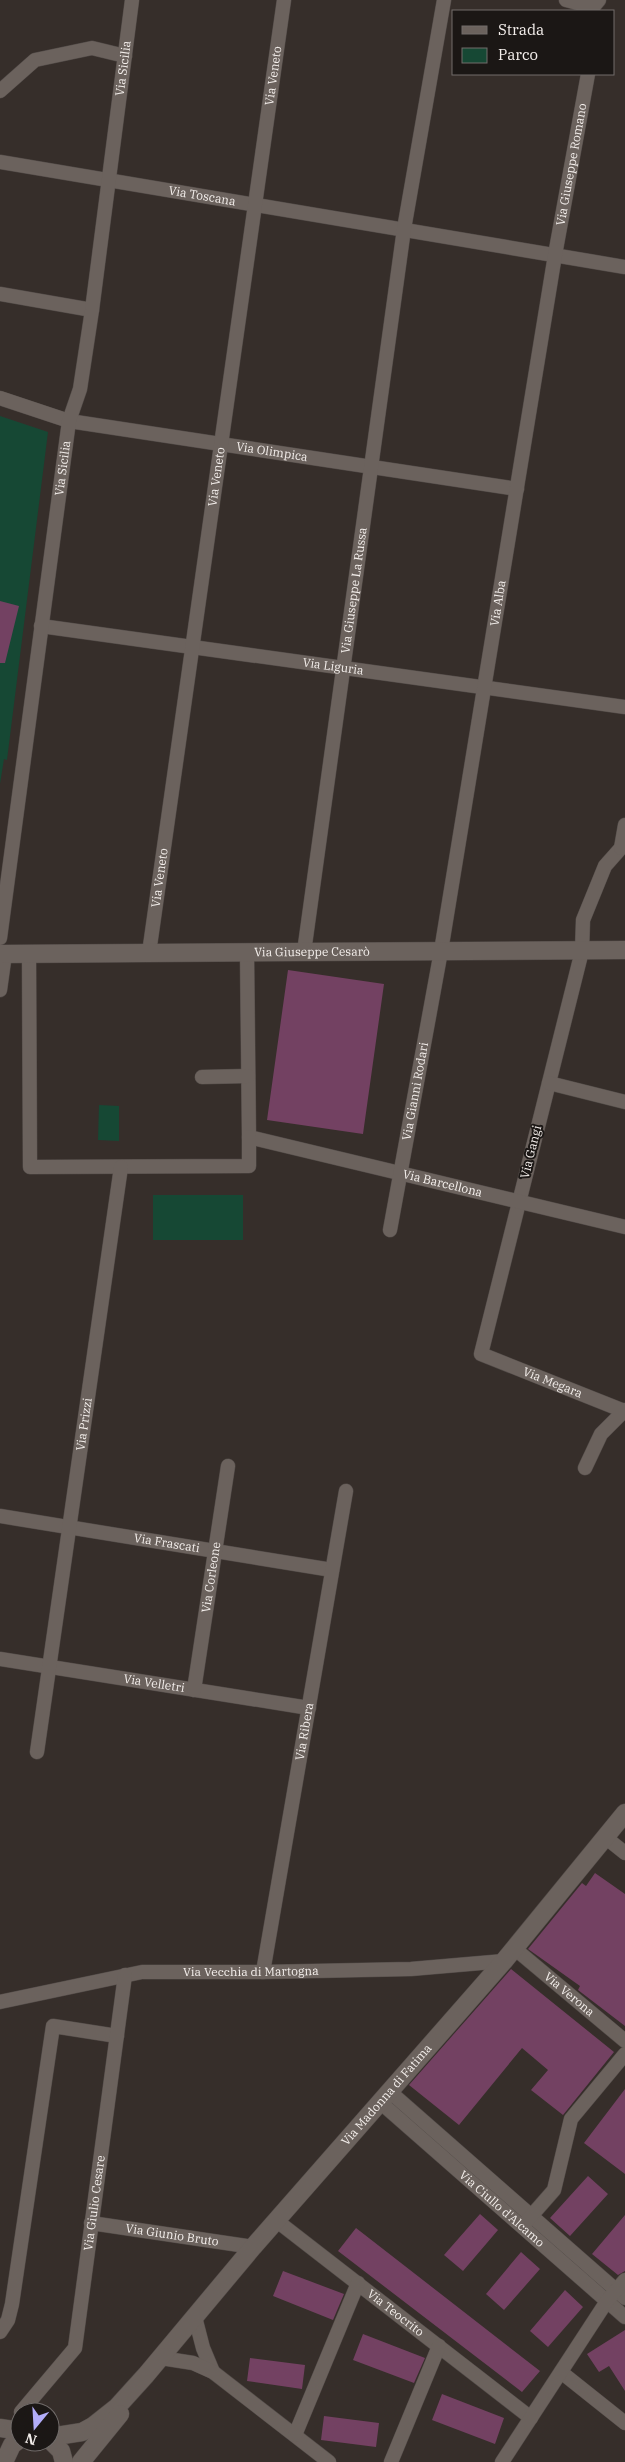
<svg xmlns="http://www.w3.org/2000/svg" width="625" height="2462" viewBox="0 0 625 2462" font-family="'IBM Plex Serif',serif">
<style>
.green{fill:#164834}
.building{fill:#734162}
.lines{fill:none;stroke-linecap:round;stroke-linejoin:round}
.minor-casing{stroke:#514a47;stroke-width:15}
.tertiary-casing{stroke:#514a47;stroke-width:19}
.minor{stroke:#6b625d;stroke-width:14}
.tertiary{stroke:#6b625d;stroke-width:18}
.labels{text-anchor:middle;stroke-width:4;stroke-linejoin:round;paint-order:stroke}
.street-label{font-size:12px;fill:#f4efec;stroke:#1b1715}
</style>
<rect width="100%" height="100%" fill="#362e2a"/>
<!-- green -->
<path class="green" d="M0 416 48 432 7 760 4 759 0 784Z
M99 1105 119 1106V1141L98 1140Z
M153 1195H243V1240H153Z"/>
<!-- building -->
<path class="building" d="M0 601 19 606 5 663H0Z
M288 970 384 984 363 1134 267 1120Z
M595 1873 625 1894V2026L578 1990 580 1986 528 1949 582 1883 586 1886Z
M511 1969 614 2052 563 2115 531 2090 548 2070 522 2048 459 2125 409 2085Z
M625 2089V2174L584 2143Z
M588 2176 608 2194 570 2236 550 2218Z
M480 2214 498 2230 463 2271 444 2255Z
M625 2215V2271L618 2275 592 2254Z
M356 2228 540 2371 522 2392 338 2251Z
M521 2252 540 2269 504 2310 486 2294Z
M283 2271 344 2294 333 2320 273 2296Z
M565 2290 583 2307 548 2347 530 2331Z
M625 2330V2391L609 2366 599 2372 587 2354Z
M363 2334 425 2358 414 2383 353 2360Z
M250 2358 305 2365 302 2389 247 2381Z
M442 2394 504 2418 495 2444 432 2420Z
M324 2416 379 2423 376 2447 321 2440Z"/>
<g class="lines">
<defs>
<g id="minor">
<path d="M566 0 593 7 599 0"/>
<path d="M0 91 35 60 92 48 125 56"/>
<path id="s1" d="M0 162 625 267"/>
<path d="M0 294 92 310"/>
<path id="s2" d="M0 398 69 421 517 489"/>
<path id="s3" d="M41 626 625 707"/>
<path id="s4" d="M621 848 605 866 583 920 582 951 481 1354 624 1411"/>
<path d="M621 848 625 825"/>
<path id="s5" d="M0 938 69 421 80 389 92 310 132 0"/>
<path id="s6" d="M247 952 249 1137 625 1227"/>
<path id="s7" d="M304 952 404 229 444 0"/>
<path d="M29 953 30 1167 249 1166V1137"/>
<path id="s8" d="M149 953 284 0"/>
<path d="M0 990 5 954"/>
<path d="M202 1077 248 1076"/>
<path d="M549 1083 625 1102"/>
<path id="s9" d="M390 1230 441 951 555 255 588 74"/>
<path d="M585 1468 601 1434 625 1410"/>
<path id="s10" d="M0 1516 332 1570"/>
<path id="s11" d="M0 1659 309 1708"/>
<path id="s12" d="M194 1690 228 1466"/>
<path id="s13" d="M37 1752 121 1167"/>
<path d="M605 1837 625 1853"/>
<path id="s14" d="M514 1948 625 2041"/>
<path id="s15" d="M263 1972 346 1491"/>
<path id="s16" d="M0 2002 142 1972H263L411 1969 504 1961"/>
<path d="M389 2091 625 2298"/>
<path id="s17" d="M380 2102 625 2317"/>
<path id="s18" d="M277 2221 531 2418"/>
<path id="s19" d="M91 2223 253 2247"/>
<path d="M525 2223 554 2190 571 2119 625 2054"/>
<path d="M195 2317 203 2348 213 2372"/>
<path d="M0 2332 8 2320 12 2304 53 2026 117 2036"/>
<path d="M161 2358 193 2363 213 2372 329 2462"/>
<path d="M561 2372 625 2423"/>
<path id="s20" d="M21 2412 75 2348 125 1975"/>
<path d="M295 2435 358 2283"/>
<path d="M391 2462 439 2346"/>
<path d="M502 2462 607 2301 625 2280"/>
</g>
<g id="tertiary">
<path id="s21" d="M0 954 625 950"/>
<path d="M0 2428 20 2431"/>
<path id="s22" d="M50 2437 82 2432 93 2426 117 2407 146 2375 253 2247 504 1961 625 1813"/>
<path d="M50 2440 61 2451 64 2462"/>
<path d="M4 2462 12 2445 20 2439"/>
<path d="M81 2462 120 2414"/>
</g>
</defs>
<!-- minor casing -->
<use href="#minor" class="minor-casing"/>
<!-- tertiary casing -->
<use href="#tertiary" class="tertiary-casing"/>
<!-- minor -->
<use href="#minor" class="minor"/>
<!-- tertiary -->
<use href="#tertiary" class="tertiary"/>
</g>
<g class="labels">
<!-- street labels -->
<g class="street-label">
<text dy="4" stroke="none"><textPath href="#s5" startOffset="879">Via Sicilia</textPath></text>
<text dy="4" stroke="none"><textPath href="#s8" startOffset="886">Via Veneto</textPath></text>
<text dy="4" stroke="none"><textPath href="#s9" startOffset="1081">Via Giuseppe Romano</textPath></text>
<text dy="4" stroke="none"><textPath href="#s1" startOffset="205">Via Toscana</textPath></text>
<text dy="4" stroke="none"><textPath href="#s2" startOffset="278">Via Olimpica</textPath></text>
<text dy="4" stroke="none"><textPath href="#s5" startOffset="474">Via Sicilia</textPath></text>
<text dy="4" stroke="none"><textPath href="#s8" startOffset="481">Via Veneto</textPath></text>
<text dy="4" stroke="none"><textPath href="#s7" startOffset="365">Via Giuseppe La Russa</textPath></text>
<text dy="4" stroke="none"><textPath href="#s9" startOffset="636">Via Alba</textPath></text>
<text dy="4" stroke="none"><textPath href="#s3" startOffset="295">Via Liguria</textPath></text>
<text dy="4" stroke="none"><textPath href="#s8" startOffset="76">Via Veneto</textPath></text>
<text dy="4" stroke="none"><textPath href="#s21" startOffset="312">Via Giuseppe Cesarò</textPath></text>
<text dy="4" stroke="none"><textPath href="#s9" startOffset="141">Via Gianni Rodari</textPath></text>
<text transform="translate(531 1152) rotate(-76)" y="4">Via Gangi</text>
<text dy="4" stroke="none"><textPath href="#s6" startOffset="384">Via Barcellona</textPath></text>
<text dy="4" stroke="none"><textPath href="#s4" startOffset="606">Via Megara</textPath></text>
<text dy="4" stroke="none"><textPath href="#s13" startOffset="331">Via Prizzi</textPath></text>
<text dy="4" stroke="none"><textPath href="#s10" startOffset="169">Via Frascati</textPath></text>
<text dy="4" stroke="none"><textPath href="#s12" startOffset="114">Via Corleone</textPath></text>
<text dy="4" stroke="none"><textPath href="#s11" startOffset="156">Via Velletri</textPath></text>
<text dy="4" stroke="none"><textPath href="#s15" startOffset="244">Via Ribera</textPath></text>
<text dy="4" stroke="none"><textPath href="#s16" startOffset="254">Via Vecchia di Martogna</textPath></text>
<text dy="4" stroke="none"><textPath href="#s14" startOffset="72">Via Verona</textPath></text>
<text dy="4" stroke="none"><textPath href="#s22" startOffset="488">Via Madonna di Fatima</textPath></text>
<text dy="4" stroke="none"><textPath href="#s20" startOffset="230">Via Giulio Cesare</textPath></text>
<text dy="4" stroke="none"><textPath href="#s17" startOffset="162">Via Ciullo d'Alcamo</textPath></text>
<text dy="4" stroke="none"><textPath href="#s19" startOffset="82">Via Giunio Bruto</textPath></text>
<text dy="4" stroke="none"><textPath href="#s18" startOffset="150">Via Teocrito</textPath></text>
</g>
</g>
<!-- legend -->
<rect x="452" y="10" width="162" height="65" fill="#1b1715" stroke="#726d6b"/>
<rect x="462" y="26" width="25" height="8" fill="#6b625d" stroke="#726d6b"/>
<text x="498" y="35" font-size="15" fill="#f4efec">Strada</text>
<rect x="462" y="48" width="25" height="15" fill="#164834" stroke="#726d6b"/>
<text x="498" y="60" font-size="15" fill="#f4efec">Parco</text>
<!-- north arrow -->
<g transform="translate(35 2427) rotate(198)"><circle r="24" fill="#1b1715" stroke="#726d6b"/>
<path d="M0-4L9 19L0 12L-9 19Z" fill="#b2adf9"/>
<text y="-8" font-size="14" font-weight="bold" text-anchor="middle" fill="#f4efec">N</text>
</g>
</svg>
